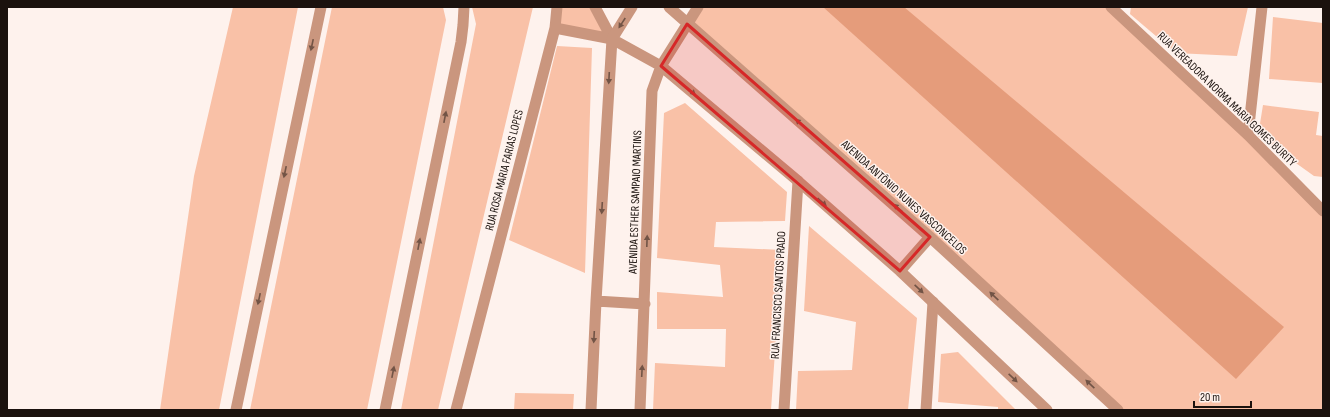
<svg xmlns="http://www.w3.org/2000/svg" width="1330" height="417" viewBox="0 0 1330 417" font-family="'Sofia Sans Condensed',sans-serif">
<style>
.green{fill:#f9c1a7}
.water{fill:#e59c7b}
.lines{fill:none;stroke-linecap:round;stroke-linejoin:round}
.minor{stroke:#ca967e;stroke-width:11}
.tertiary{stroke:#ca967e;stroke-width:11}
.oneway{fill:#725446}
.marked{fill:#d62828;fill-opacity:0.2;stroke:#d62828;stroke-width:3;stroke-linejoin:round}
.labels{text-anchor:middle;stroke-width:3;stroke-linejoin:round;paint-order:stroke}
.street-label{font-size:12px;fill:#1b120e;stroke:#fef2ed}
</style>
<rect width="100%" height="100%" fill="#fef2ed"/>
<!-- green -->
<path class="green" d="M233 7H298L219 410H160L194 176Z
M332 7H443L446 20 367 410H250Z
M472 7H533L438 410H401L476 24Z
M557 7H595L612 39 563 30 556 11Z
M698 7H1111L1323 211V410H1116L687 24Z
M1131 7H1248L1237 56 1176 53 1130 14Z
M1273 17 1323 23V83L1269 79Z
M557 46 592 48 585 273 509 240Z
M685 103 787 192 785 221 716 222 714 247 782 250 771 410H653L655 363 725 367 726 329H657V292L723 297 720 265 657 258 664 113Z
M1263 105 1319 112 1316 135 1323 136V177L1314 176 1258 136Z
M809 226 917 318 908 410H796L798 371 852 370 856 322 804 311Z
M958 352 1016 410H998V407L938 402 941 354Z
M515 393 574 394 573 410H514Z"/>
<!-- water -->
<path class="water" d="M823 7H904L1284 327 1236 379Z"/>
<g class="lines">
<!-- minor -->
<path class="minor" d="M595 7 612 39
M1111 7 1248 135 1323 211
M555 28 557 7
M1248 135 1262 7
M236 410 321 7
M385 410 461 42 463 25 464 7
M456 410 555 28 612 39
M784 410 798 181
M926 410 933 302"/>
<!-- tertiary -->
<path class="tertiary" d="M669 7 930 237 1118 410
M612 39 661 66 798 181 900 271 1047 410
M900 271 930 237
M596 301 645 304
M591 410 596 301 612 39 632 7
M640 410 652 91 661 66 698 7"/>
</g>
<!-- one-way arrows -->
<defs><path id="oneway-solid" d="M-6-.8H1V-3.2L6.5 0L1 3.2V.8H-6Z"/></defs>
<g class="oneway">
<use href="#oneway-solid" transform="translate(622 23) rotate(123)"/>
<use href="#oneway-solid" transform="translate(312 45) rotate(102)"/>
<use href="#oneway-solid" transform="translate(609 78) rotate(93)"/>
<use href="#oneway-solid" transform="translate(691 91) rotate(40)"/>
<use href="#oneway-solid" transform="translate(445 117) rotate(-79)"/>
<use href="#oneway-solid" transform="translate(800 123) rotate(-139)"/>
<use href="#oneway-solid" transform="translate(285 172) rotate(102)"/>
<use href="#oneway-solid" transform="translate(822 202) rotate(42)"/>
<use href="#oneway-solid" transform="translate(602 208) rotate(93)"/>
<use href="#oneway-solid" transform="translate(898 208) rotate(-139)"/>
<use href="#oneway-solid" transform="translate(647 241) rotate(-88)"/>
<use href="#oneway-solid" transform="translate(419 244) rotate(-79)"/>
<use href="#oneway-solid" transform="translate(919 289) rotate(43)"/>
<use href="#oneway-solid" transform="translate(994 296) rotate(-137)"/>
<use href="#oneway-solid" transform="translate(259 299) rotate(102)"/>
<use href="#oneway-solid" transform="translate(594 337) rotate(93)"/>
<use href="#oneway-solid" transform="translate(642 371) rotate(-87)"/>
<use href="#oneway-solid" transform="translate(393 372) rotate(-79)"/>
<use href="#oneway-solid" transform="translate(1013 378) rotate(43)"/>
<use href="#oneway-solid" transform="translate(1090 384) rotate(-137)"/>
</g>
<!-- marked area -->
<path class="marked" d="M687 24 930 237 900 271 661 66Z"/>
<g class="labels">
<!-- street labels -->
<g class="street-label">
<text transform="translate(1227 99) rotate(44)" y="4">RUA VEREADORA NORMA MARIA GOMES BURITY</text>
<text transform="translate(504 170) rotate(-76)" y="4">RUA ROSA MARIA FARIAS LOPES</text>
<text transform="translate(904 197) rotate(42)" y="4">AVENIDA ANTÔNIO NUNES VASCONCELOS</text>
<text transform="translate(635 202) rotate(-88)" y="4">AVENIDA ESTHER SAMPAIO MARTINS</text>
<text transform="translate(778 295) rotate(-87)" y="4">RUA FRANCISCO SANTOS PRADO</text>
</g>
</g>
<!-- border -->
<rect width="1330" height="417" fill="none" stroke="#1b120e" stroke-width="16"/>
<!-- scale -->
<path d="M1194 401v6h57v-6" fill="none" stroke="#1b120e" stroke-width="2"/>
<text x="1200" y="401" font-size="12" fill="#1b120e" stroke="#fef2ed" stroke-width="3" paint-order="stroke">20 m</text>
</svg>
